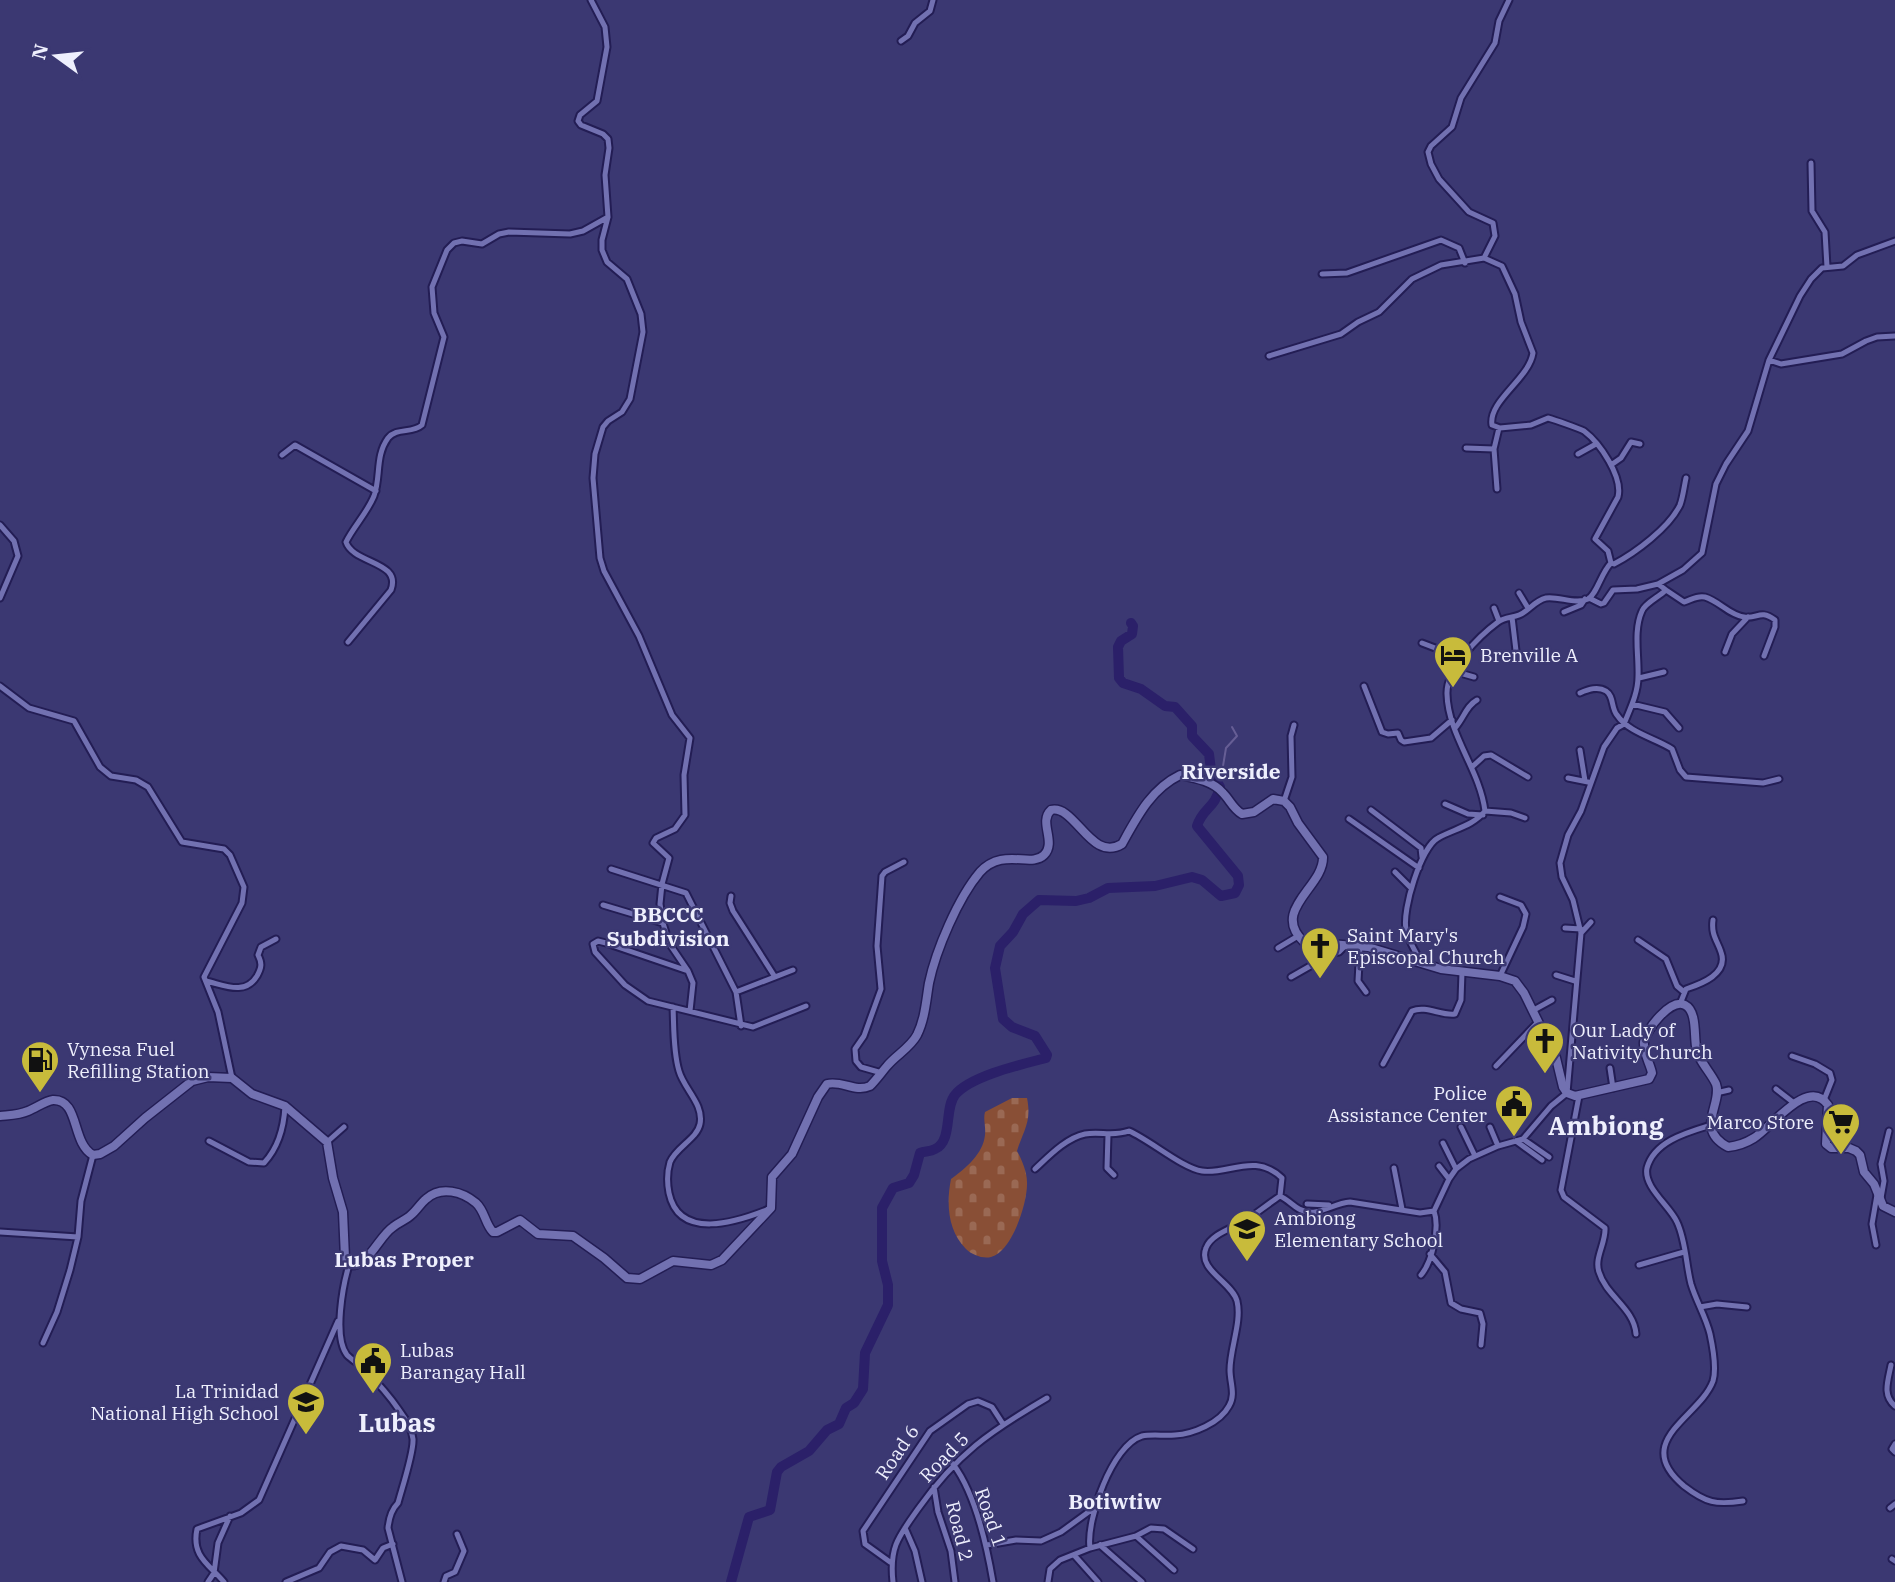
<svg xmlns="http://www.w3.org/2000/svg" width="1895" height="1582" viewBox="0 0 1895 1582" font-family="'IBM Plex Serif',serif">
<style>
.cemetery{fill:url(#cemetery-stones)}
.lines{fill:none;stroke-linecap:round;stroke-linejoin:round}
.stream{stroke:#665e95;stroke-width:2}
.river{stroke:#2b2069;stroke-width:10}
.street-casing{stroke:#231d54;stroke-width:9}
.secondary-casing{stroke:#231d54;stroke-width:11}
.street{stroke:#7271b1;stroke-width:5}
.secondary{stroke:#7271b1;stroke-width:8}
.labels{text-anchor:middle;stroke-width:5;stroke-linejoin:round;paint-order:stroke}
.poi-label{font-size:19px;fill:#eeeffd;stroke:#3b3872;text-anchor:start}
.street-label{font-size:19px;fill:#eeeffd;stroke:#3b3872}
.neighbourhood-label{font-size:21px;font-weight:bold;fill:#eeeffd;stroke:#3b3872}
.district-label{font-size:26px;font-weight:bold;fill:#eeeffd;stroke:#3b3872}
</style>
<defs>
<pattern id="cemetery-stones" width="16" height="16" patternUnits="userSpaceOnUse" patternTransform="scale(1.75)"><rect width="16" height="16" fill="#894f36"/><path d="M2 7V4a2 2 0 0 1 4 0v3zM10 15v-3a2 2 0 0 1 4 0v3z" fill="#9a6954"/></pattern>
</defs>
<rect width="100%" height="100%" fill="#3b3872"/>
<!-- cemetery -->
<path class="cemetery" d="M1012 1098H1027C1032 1122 1023 1131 1017 1151 1022 1160 1027 1172 1027 1182 1028 1202 1012 1252 991 1257 983 1259 972 1255 966 1249 948 1231 946 1204 951 1179 966 1168 983 1154 985 1135 986 1127 983 1120 985 1112Z"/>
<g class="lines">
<!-- stream -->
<path class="stream" d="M1220 784 1226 748 1237 736 1232 727"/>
<!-- river -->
<path class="river" d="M731 1582 749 1517 770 1510 777 1472 781 1467 809 1451 827 1430 839 1424 846 1408 854 1403 863 1389 865 1353 888 1305V1285L882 1261V1208L893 1188 909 1183 914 1175 920 1153C925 1151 930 1152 935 1149 953 1141 944 1108 955 1095 970 1076 1023 1064 1046 1058L1047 1055 1035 1036 1012 1027 1003 1019 995 968 1000 946 1013 932 1023 914 1039 900 1076 901 1089 898 1108 888 1155 886 1192 877 1202 880 1221 896 1235 893 1239 885 1238 876 1197 826C1203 807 1215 809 1220 787L1211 770 1209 754 1192 736V726L1175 707 1165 706 1141 689 1123 683 1119 678 1118 647 1121 641 1132 634 1133 626 1131 623"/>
<defs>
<path id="street" d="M591 0 605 27 607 47 597 101 580 115 578 121 581 125 603 134 608 139 609 148 605 175 608 217 602 240V250L607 262 627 279 641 314 643 332 630 399 622 412 608 421 603 427 595 454 593 478 600 558 604 571 639 636 672 715 690 738 684 775 685 815 675 829 656 838 653 843 669 858 662 884 660 904 663 923 669 943 688 971 693 983 690 1011
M901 41 908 36 915 23 930 11 933 0
M1811 163 1812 211 1825 232 1827 267
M1484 258 1495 236 1493 223 1469 212 1439 179 1431 164 1428 152 1431 146 1452 127 1461 98 1495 43 1499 21 1509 0
M1322 274 1347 273 1441 240 1459 248 1465 263
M1269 356 1341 334 1358 322 1379 312 1412 279 1441 265 1484 258 1502 266 1515 294 1521 322 1533 353C1529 379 1488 401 1492 425L1500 428 1531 425 1548 418C1555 420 1578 428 1584 431 1600 443 1623 477 1618 497L1595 539 1608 551 1611 563C1601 573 1597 594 1588 599 1576 605 1559 596 1546 598 1534 601 1529 611 1519 615 1512 618 1505 617 1498 622 1479 636 1446 669 1447 694 1448 735 1480 770 1485 811 1473 826 1454 829 1438 838 1421 847 1402 910 1406 929 1409 942 1415 952 1422 963
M1769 360 1781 364 1842 354 1866 341 1877 337 1895 336
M1466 448 1494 449
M1578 454 1596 444
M282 455 295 445 376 491
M1611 465 1621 458 1631 442 1640 444
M1497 489 1494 449 1499 428
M0 525 14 541 18 556 0 598
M1611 563 1614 564C1635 553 1669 528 1680 505 1683 497 1684 487 1686 478
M1666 590 1684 602C1691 600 1697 595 1705 597 1719 601 1729 615 1744 617 1758 619 1760 609 1775 620V627L1764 656
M1519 593 1528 608
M1589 598 1601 604 1604 603 1613 590 1637 589 1658 584 1683 570 1702 553 1716 484 1726 464 1748 431 1769 360 1800 296 1811 279 1822 268 1843 266 1857 255 1895 241
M1494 608 1499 621
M1564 612 1581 605 1585 599
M1512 617 1517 659
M348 642 391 590C402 561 353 564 346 542 354 526 367 513 374 496 381 477 375 456 388 438 397 427 412 434 422 425L444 337 434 313 432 287 447 250 454 243 462 241 482 244 499 234 509 232 570 234 583 231 608 217
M1422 643 1443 651 1451 672
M1725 652 1732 634 1748 617
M1453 671 1474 677
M1639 678 1664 672
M0 686 29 708 74 721 100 767 111 776 136 780 148 787 182 842 224 849 230 855 244 887 242 903 204 977 218 1012 232 1078
M1364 686 1382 732 1388 734 1398 733 1401 740 1404 742 1431 738 1452 720
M1580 693C1589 689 1598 686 1606 691 1614 696 1611 708 1617 715 1629 733 1655 738 1672 749L1680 770 1686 777 1763 783 1779 779
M1632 704 1665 712 1679 728
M1455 728C1464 718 1466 706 1477 700
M1580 750 1585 781
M1472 767 1484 756 1491 755 1528 777
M1568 778 1588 782
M1284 801 1292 777 1291 736 1294 725
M1445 804 1468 814 1483 815
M1371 810 1421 848 1422 857
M1485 811 1511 813 1525 818
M1349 819 1419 868
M611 869 686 893 736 992 741 1026
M1395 872 1411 888
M731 896 730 903 733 911 775 977
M1500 897 1521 905 1526 914 1523 927 1500 976
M603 905 663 923
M1565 928 1581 929
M1581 933 1591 922
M1638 940 1666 959 1677 986 1684 992
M1360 946 1358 981 1366 992
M1278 948 1298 936
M688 971 606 943 598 941 593 944 595 952 625 985 648 1001 753 1027 806 1006
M1556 975 1575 981
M1291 977 1333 953 1339 952 1345 946
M206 981C224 985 245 996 257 976 262 967 262 963 258 955L261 947 276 939
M736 992 793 970
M1680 1004 1686 989C1701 984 1729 974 1721 952 1717 940 1711 935 1713 920
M673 1007C674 1027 673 1051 679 1071 684 1089 704 1104 700 1124 697 1139 676 1147 670 1162 667 1172 667 1183 669 1193 679 1241 737 1222 769 1209
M1532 1011 1552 1000
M1792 1056 1815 1064 1830 1073 1832 1080 1824 1100
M1383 1064 1412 1011C1426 1005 1441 1016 1455 1014L1461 1000 1462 972
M1496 1066 1537 1023
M1610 1068 1613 1088
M882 1073 861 1067 856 1061 855 1049 864 1036 881 989 877 946 882 876 885 872 904 862
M1776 1089 1794 1103
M1716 1093 1729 1090
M1579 1096 1561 1190 1564 1197 1605 1228C1606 1243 1594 1258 1599 1272 1606 1296 1634 1308 1636 1334
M1711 1125C1688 1132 1654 1141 1647 1168 1643 1187 1670 1206 1677 1222 1686 1241 1686 1265 1691 1284 1696 1301 1706 1317 1710 1334 1713 1348 1717 1368 1713 1381 1700 1417 1630 1441 1684 1486 1706 1503 1716 1505 1743 1501
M1461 1127 1475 1156
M1490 1127 1498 1146
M1108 1135 1107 1168 1114 1175
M1523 1139 1549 1157
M209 1141 249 1162 264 1163C278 1148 284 1126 285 1106
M1516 1141 1542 1160
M327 1142 344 1127
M1443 1143 1456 1169
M1439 1166 1449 1179
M1394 1168 1402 1209
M1035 1169C1049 1156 1066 1138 1085 1134 1100 1131 1112 1137 1129 1131 1150 1140 1182 1168 1202 1171 1228 1175 1255 1152 1282 1178L1280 1196C1268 1204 1257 1213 1245 1221 1233 1228 1211 1234 1206 1248 1197 1270 1232 1282 1237 1301 1242 1322 1230 1348 1230 1370 1230 1383 1236 1394 1229 1406 1220 1423 1193 1434 1175 1435 1164 1436 1152 1434 1142 1436 1112 1445 1086 1520 1090 1548
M1280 1196C1287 1199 1292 1205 1299 1209 1317 1219 1332 1203 1350 1202L1420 1213 1434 1211 1449 1179 1456 1169 1469 1159 1498 1146 1523 1139 1551 1106 1567 1093 1581 933 1573 900 1562 877 1560 863 1568 835 1581 811 1604 747 1617 728 1624 724C1630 709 1638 693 1638 677 1639 656 1633 631 1642 611 1645 603 1659 597 1666 590L1658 584
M1881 1198 1884 1181 1881 1164 1889 1131
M1307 1204 1329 1205
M0 1232 78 1237
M1876 1245 1872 1224 1877 1195
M1430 1254 1445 1272 1451 1303 1461 1309 1480 1313 1483 1324 1481 1345
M349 1265C343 1285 333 1337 347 1355 352 1360 359 1364 364 1369 377 1382 389 1395 399 1410 405 1418 412 1429 413 1439 414 1452 402 1488 398 1503 391 1510 389 1518 388 1528L402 1582
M1639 1265 1684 1252
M1421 1275C1432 1262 1440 1228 1434 1211
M1700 1307 1717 1304 1747 1307
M43 1343 57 1312 70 1270 78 1237 81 1201 93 1155
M1891 1365C1888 1381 1882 1395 1895 1406
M1895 1444 1892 1449 1895 1452
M953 1464C975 1493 987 1547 993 1582
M934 1487 938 1512 951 1551 955 1582
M1890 1508 1895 1504
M905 1528 915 1551 922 1582
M1136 1536 1174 1570
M987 1545 1016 1540 1041 1541 1061 1532 1094 1508
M1100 1545 1142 1582
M1074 1555 1098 1582
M1892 1559 1895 1561
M890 1562 865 1544 863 1531 930 1431 968 1404 978 1401 992 1407 1003 1424
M208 1582 214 1573 218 1543 230 1516
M224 1582C210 1565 191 1557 197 1529L241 1513 259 1500 338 1321
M286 1582 319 1568 330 1552 341 1546 363 1550 375 1560 383 1548 393 1544
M444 1582 446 1576 455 1572 464 1551 457 1534
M893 1582C889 1547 899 1536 918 1509 957 1454 989 1432 1047 1398
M1048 1582 1050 1569 1060 1560 1090 1548 1136 1536 1151 1528 1164 1529 1193 1549"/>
<path id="secondary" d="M0 1116C9 1115 19 1115 28 1111 36 1108 45 1101 53 1100 80 1099 71 1143 93 1155L100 1154 114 1146 145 1118 192 1081 208 1077 232 1078 252 1094 285 1106 327 1142 333 1178 343 1212 345 1258 349 1265C369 1267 378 1237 393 1227 399 1222 406 1220 411 1215 417 1210 420 1204 426 1199 441 1185 463 1192 476 1203 485 1211 485 1224 493 1232H497L520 1220 538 1234 573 1236 604 1258 627 1278 640 1279 673 1261 711 1265 722 1260 771 1208 772 1177 792 1154 818 1097 827 1084C842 1080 855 1093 870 1086 876 1080 881 1073 887 1066 896 1055 910 1048 917 1035 925 1019 926 1001 929 983 936 950 958 898 980 872 1003 847 1031 868 1044 855 1057 842 1038 822 1051 810 1075 804 1091 863 1122 844 1137 817 1151 789 1180 775 1195 778 1213 781 1223 793 1230 800 1233 809 1242 814L1254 812 1273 799 1284 801 1290 807 1298 823 1323 857C1324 887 1270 910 1304 942L1368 947 1441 969 1500 976 1515 981 1524 993 1556 1058 1563 1087 1567 1093 1575 1096 1649 1079 1652 1073C1650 1063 1643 1053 1644 1042 1646 1029 1671 998 1685 1005 1697 1011 1694 1035 1696 1046 1698 1061 1710 1071 1716 1084 1723 1104 1694 1129 1728 1147 1737 1146 1746 1143 1754 1138 1771 1128 1808 1076 1828 1105L1826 1144 1831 1148H1849L1856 1151 1860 1155 1864 1172 1874 1184 1883 1206 1895 1212"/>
</defs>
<!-- street casing -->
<use href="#street" class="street-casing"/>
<!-- secondary casing -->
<use href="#secondary" class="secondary-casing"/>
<!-- street -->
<use href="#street" class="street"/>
<!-- secondary -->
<use href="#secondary" class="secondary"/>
</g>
<!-- icons -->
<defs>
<symbol id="hotel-pin" viewBox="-11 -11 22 30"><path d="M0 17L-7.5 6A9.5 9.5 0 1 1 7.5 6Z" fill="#c8bb3b" stroke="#3b3872"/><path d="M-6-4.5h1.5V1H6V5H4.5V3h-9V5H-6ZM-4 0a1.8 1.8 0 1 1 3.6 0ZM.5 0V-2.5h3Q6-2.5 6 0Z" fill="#111"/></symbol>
<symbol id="church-pin" viewBox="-11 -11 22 30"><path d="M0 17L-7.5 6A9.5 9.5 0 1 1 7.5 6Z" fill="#c8bb3b" stroke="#3b3872"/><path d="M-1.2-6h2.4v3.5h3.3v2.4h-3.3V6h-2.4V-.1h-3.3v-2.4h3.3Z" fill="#111"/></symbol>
<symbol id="fuel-pin" viewBox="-11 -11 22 30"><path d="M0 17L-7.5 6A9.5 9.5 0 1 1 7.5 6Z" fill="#c8bb3b" stroke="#3b3872"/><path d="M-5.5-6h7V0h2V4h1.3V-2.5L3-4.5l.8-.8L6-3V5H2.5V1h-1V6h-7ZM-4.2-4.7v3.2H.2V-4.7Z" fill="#111"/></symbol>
<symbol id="civic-pin" viewBox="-11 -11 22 30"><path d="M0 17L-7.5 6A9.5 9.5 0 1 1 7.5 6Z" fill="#c8bb3b" stroke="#3b3872"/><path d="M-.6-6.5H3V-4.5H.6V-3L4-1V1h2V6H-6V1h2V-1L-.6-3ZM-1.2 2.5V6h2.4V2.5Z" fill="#111"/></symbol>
<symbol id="supermarket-pin" viewBox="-11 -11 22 30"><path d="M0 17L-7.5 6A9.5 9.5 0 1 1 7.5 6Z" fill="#c8bb3b" stroke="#3b3872"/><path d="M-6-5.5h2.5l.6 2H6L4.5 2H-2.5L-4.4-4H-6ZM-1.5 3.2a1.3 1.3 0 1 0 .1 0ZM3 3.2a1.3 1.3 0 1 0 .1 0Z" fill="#111"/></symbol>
<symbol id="school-pin" viewBox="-11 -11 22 30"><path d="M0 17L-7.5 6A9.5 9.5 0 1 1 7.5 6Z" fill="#c8bb3b" stroke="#3b3872"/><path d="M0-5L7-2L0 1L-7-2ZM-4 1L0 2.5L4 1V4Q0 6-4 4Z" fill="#111"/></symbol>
</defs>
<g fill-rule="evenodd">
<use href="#hotel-pin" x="1431" y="633" width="44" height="60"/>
<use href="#church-pin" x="1298" y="924" width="44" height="60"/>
<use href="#church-pin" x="1523" y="1019" width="44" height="60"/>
<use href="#fuel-pin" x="18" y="1038" width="44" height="60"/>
<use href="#civic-pin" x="1492" y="1082" width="44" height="60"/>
<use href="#supermarket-pin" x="1819" y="1100" width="44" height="60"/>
<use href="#school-pin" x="1225" y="1207" width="44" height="60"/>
<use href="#civic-pin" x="351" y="1339" width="44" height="60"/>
<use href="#school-pin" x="284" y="1380" width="44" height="60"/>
</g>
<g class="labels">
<!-- poi labels -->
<g class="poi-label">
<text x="1480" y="662">Brenville A</text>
<text x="1347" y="942">Saint Mary's<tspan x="1347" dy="22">Episcopal Church</tspan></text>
<text x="1572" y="1037">Our Lady of<tspan x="1572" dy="22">Nativity Church</tspan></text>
<text x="67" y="1056">Vynesa Fuel<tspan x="67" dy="22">Refilling Station</tspan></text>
<text x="1487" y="1100" text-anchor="end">Police<tspan x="1487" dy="22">Assistance Center</tspan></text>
<text x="1814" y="1129" text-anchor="end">Marco Store</text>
<text x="1274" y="1225">Ambiong<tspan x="1274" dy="22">Elementary School</tspan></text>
<text x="400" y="1357">Lubas<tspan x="400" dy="22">Barangay Hall</tspan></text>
<text x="279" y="1398" text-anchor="end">La Trinidad<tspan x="279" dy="22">National High School</tspan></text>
</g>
<!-- street labels -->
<g class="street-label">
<text transform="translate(897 1452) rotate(-56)" y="7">Road 6</text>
<text transform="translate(944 1457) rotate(-46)" y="7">Road 5</text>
<text transform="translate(991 1517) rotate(71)" y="7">Road 1</text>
<text transform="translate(960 1531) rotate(76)" y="7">Road 2</text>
</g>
<!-- neighbourhood labels -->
<g class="neighbourhood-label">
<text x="1231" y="779">Riverside</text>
<text x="668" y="922">BBCCC<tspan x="668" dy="24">Subdivision</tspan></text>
<text x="404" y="1267">Lubas Proper</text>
<text x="1115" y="1509">Botiwtiw</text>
</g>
<!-- district labels -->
<g class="district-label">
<text x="1606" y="1135">Ambiong</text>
<text x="397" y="1432">Lubas</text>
</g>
</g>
<!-- north arrow -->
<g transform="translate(56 56) rotate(285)" stroke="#3b3872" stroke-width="5" paint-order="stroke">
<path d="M0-5L12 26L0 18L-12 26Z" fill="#eeeffd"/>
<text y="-10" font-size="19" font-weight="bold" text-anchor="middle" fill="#eeeffd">N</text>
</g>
</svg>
